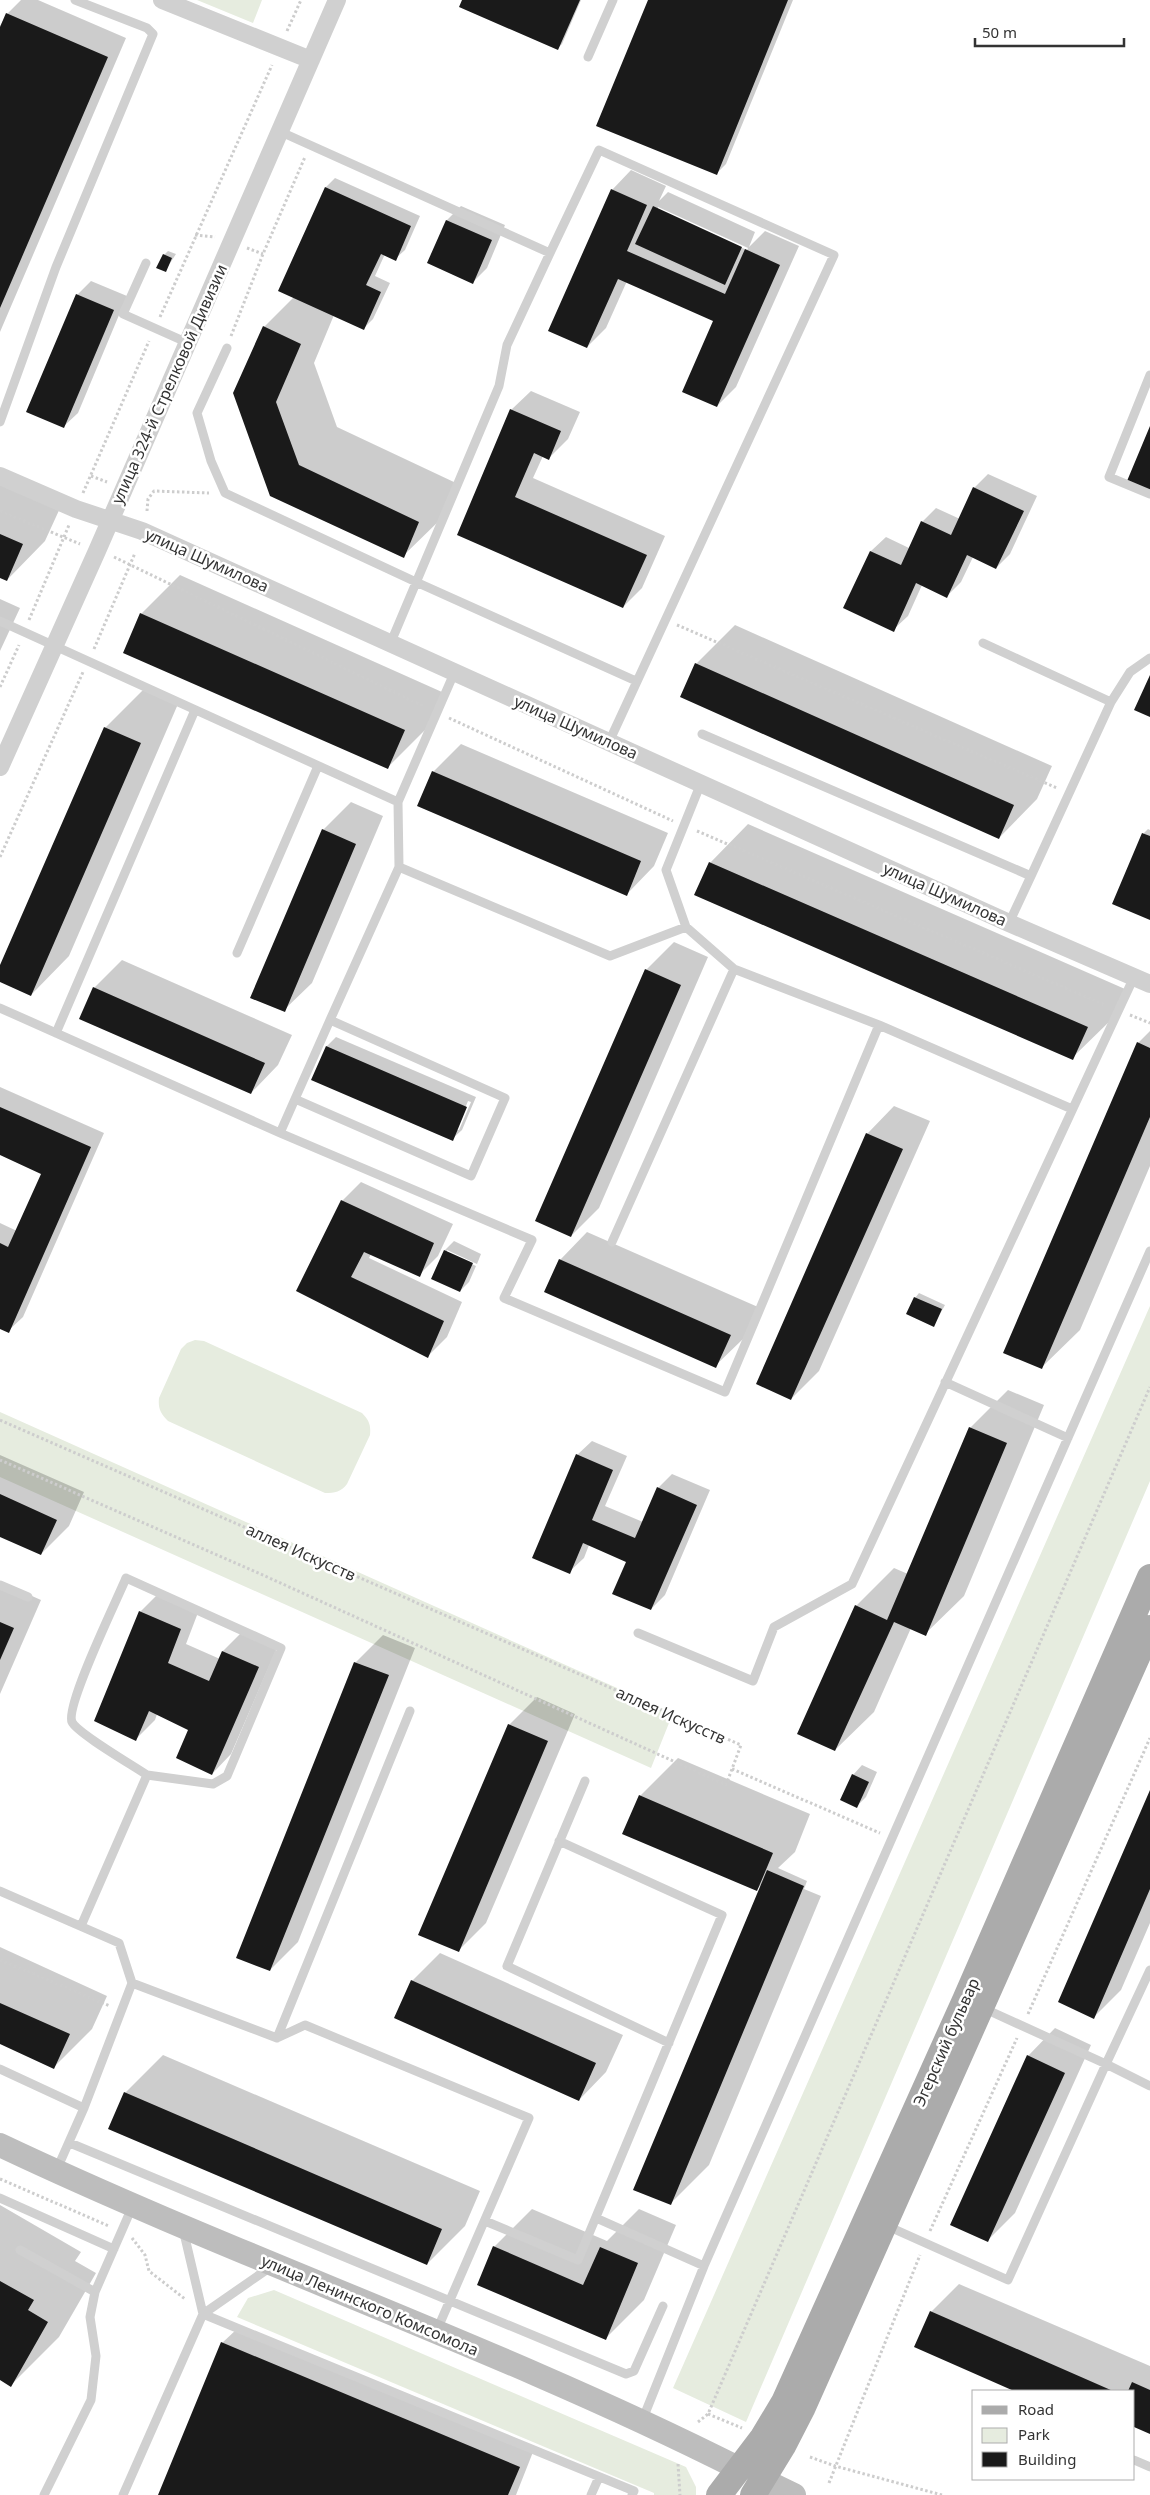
<svg xmlns="http://www.w3.org/2000/svg" width="1150" height="2495" viewBox="0 0 1150 2495" font-family="'Noto Sans',sans-serif">
<style>
.green{fill:#e6ecdf}
.shadow{fill:#0003;fill-rule:evenodd}
.building{fill:#1a1a1a}
.lines{fill:none;stroke-linecap:round;stroke-linejoin:round}
.path{stroke:#cdcdcd;stroke-width:3;stroke-dasharray:2.5 2.5;stroke-linecap:butt}
.lane{stroke:#d0d0d0;stroke-width:9}
.street{stroke:#d0d0d0;stroke-width:18}
.secondary{stroke:#bdbdbd;stroke-width:24}
.primary{stroke:#ababab;stroke-width:26}
.labels{text-anchor:middle;stroke-width:5;stroke-linejoin:round;paint-order:stroke}
.street-label{font-size:16px;fill:#333;stroke:#fff}
</style>
<rect width="100%" height="100%" fill="#fff"/>
<!-- green -->
<path class="green" d="M197 0H262L253 23Z
M1150 1306V1481L746 2422 673 2388Z
M195 1340 204 1341 362 1413C369 1420 371 1425 370 1435L347 1484C341 1492 335 1493 325 1493L168 1421C160 1413 158 1408 159 1398L181 1349 187 1343Z
M0 1412 673 1713 651 1768 0 1477Z
M274 2290 686 2467 696 2487V2495H654V2493L237 2317 248 2298Z"/>
<!-- shadow -->
<path class="shadow" d="M21 0H38L126 38 0 332V26L7 14Z
M463 0H581L562 44 558 48Z
M649 0H793L726 164 717 173Z
M631 170 666 186 659 201 668 192 755 232 749 247 765 231 799 246 736 387 717 406 715 321 627 281 606 328 587 347 550 330 612 190ZM658 207 748 248 747 250 658 210Z
M335 178 420 216 405 250 395 259 385 254 375 276 390 283 373 319 364 328 334 315 314 363 337 427 456 483 442 518 403 556 271 495 264 327 294 297 326 187Z
M461 206 505 225 487 268 473 282 429 263 447 220Z
M168 251 176 254 165 271 164 255Z
M91 281 127 296 78 413 63 427 77 295Z
M531 391 580 412 568 439 549 458 543 456 533 478 665 536 642 588 623 607 459 534 511 410Z
M988 474 1037 496 1010 554 996 568 973 557 961 582 947 596 922 585 908 616 893 630 845 608 871 551 886 537 909 548 922 522 936 508 960 519 974 488Z
M0 479 61 506 45 541 7 580 0 577Z
M180 575 442 692 426 729 388 767 141 614Z
M0 599 20 608 0 651Z
M735 625 1052 766 1037 799 999 838 696 664Z
M144 689 178 704 69 956 31 995 0 981V968L105 728Z
M461 744 668 833 654 866 627 894 433 772Z
M351 802 383 816 312 983 284 1010 323 830Z
M748 824 1125 989 1111 1020 1072 1058 710 863Z
M1148 829 1150 830V919L1113 903 1144 833Z
M674 942 708 957 599 1208 571 1236 646 970Z
M122 960 292 1035 278 1065 251 1093 94 988Z
M1150 1031V1166L1080 1330 1041 1368 1138 1043Z
M336 1037 476 1097 462 1130 452 1139 313 1079 327 1046ZM468 1101 471 1102 459 1130H456Z
M0 1087 104 1133 23 1317 8 1331 0 1327V1223L17 1231 43 1173 0 1154Z
M894 1106 930 1121 819 1371 791 1399 867 1134Z
M361 1182 453 1224 438 1256 419 1275 371 1254 369 1258 462 1302 447 1337 428 1356 298 1291 342 1201Z
M587 1232 758 1307 743 1339 715 1366 560 1260Z
M454 1241 481 1254 477 1264 447 1250V1253L476 1266 469 1282 460 1291 445 1250Z
M919 1293 945 1305 934 1325 915 1298Z
M1008 1390 1044 1405 964 1596 925 1634 911 1628 874 1712 835 1750 856 1606 894 1568 908 1574 970 1428Z
M592 1441 627 1456 605 1506 643 1522 658 1488 672 1474 710 1490 665 1595 651 1609 627 1561 589 1545 584 1558 569 1572 577 1455Z
M0 1455 84 1492 69 1526 41 1554 0 1536Z
M5 1584 41 1600 0 1694V1589Z
M159 1593 199 1610 186 1644 220 1659 223 1651 242 1632 277 1648 231 1754 212 1774 190 1729 157 1714 155 1720 136 1739 140 1612Z
M383 1635 415 1648 298 1942 270 1970 238 1957 355 1663Z
M537 1697 575 1714 486 1923 458 1951 509 1725Z
M678 1758 810 1814 795 1852 778 1868 807 1881 804 1889 821 1896 709 2165 670 2204 762 1884 756 1890 640 1796Z
M862 1765 877 1772 866 1797 857 1806 853 1775Z
M1150 1793V1923L1121 1990 1093 2018Z
M0 1947 107 1996 92 2029 54 2067 0 2043Z
M440 1953 623 2035 606 2072 579 2100 412 1981Z
M1055 2028 1091 2045 1015 2213 988 2240 1028 2056Z
M163 2055 480 2191 465 2226 427 2264 125 2093Z
M0 2205 81 2252 75 2261 96 2273 59 2337 11 2385 0 2379Z
M532 2209 607 2241 639 2209 676 2225 644 2300 605 2339 494 2247Z
M959 2284 1150 2366V2433L1134 2426V2391H1018L916 2347 931 2312Z
M237 2329 533 2452 516 2495H159L222 2343Z"/>
<!-- building -->
<path class="building" d="M462 0H580L558 50 459 7Z
M648 0H788L717 175 596 126Z
M6 13 108 57 0 308V27Z
M325 187 411 226 396 261 381 254 366 285 381 292 364 330 278 291Z
M611 189 647 205 627 251 725 294 745 249 780 265 717 407 682 392 713 321 618 279 587 348 548 331Z
M653 206 742 247 725 285 635 244Z
M446 220 492 240 473 284 427 263Z
M163 254 172 258 166 272 156 268Z
M76 294 114 310 64 428 26 412Z
M263 326 301 344 276 402 299 465 419 522 404 558 270 496 233 393Z
M510 409 561 431 549 460 534 453 515 497 647 555 623 608 457 535Z
M1150 426V490L1127 481Z
M973 487 1024 511 996 569 967 555 947 598 916 583 894 632 843 608 870 551 901 565 921 521 951 535Z
M0 534 23 544 7 581 0 578Z
M140 613 405 730 388 769 123 653Z
M695 663 1014 805 999 839 680 697Z
M1150 675V717L1134 710Z
M104 727 141 743 31 996 0 982V965Z
M432 771 641 861 627 896 417 806Z
M322 829 356 844 285 1012 250 998Z
M1142 833 1150 836V920L1112 904Z
M709 862 1088 1027 1073 1060 694 895Z
M645 969 681 985 571 1237 535 1221Z
M93 987 265 1063 251 1094 79 1019Z
M1137 1042 1150 1048V1117L1042 1369 1003 1353Z
M326 1046 467 1107 453 1141 311 1080Z
M0 1107 91 1147 9 1333 0 1329V1243L8 1247 41 1174 0 1155Z
M866 1133 903 1149 791 1400 756 1384Z
M341 1200 434 1243 420 1277 364 1252 351 1277 444 1321 428 1358 296 1291Z
M444 1250 473 1263 460 1292 431 1279Z
M559 1259 731 1335 716 1368 544 1292Z
M914 1297 942 1309 934 1327 906 1314Z
M969 1427 1007 1443 926 1636 894 1622 835 1751 797 1734 855 1605 887 1620Z
M576 1454 613 1470 592 1520 635 1538 657 1487 697 1505 651 1610 612 1594 626 1562 583 1543 570 1574 532 1558Z
M0 1494 57 1520 41 1555 0 1537Z
M139 1611 181 1629 168 1663 209 1681 222 1651 259 1667 212 1775 176 1758 188 1730 149 1711 136 1741 94 1721Z
M0 1622 14 1628 0 1660Z
M354 1662 389 1675 270 1971 236 1958Z
M508 1724 548 1741 459 1952 418 1935Z
M852 1774 869 1782 857 1808 840 1800Z
M1150 1790V1889L1094 2019 1058 2002Z
M639 1795 773 1853 757 1891 622 1834Z
M767 1870 804 1886 671 2205 633 2190Z
M411 1980 596 2063 579 2101 394 2018Z
M0 2003 70 2034 54 2069 0 2044Z
M1027 2055 1065 2073 988 2242 950 2225Z
M124 2092 442 2229 427 2265 108 2129Z
M493 2246 583 2285 600 2247 638 2263 606 2340 477 2285Z
M0 2281 34 2300 28 2310 48 2322 11 2387 0 2380Z
M930 2311 1113 2391H1014L914 2347Z
M221 2342 520 2467 508 2495H158Z
M1132 2382 1150 2390V2434L1134 2427V2391H1128Z"/>
<g class="lines">
<!-- path -->
<path class="path" d="M287 31 301 0
M195 235 215 237
M247 248 263 254
M160 317 272 65
M231 336 263 254 305 157
M91 476 107 482
M83 493 149 341
M0 511 80 544
M147 511 148 499 154 491 209 493
M114 557 425 707
M29 620 69 525
M677 625 1057 788
M94 649 135 553
M0 687 19 645
M449 718 673 821
M697 831 1105 1005
M0 857 83 672
M1130 1015 1150 1023
M0 1420 741 1745 726 1785 265 1576 0 1460
M732 1769 880 1833
M0 1960 110 2006
M1028 2014 1150 1738
M0 2179 109 2226
M930 2231 1017 2038
M132 2238 145 2255 149 2271 185 2299
M708 2414 742 2428
M698 2422 708 2414 1150 1387
M810 2457 835 2466 942 2495
M678 2464 680 2495
M829 2483 920 2255"/>
<!-- lane -->
<path class="lane" d="M588 57 613 0
M281 132 550 253 599 150 834 255 609 742
M146 263 123 314 188 343
M227 348 197 413 211 461 225 493 416 582 636 681
M1150 375 1109 477 1150 494
M0 422 56 267 153 34 147 28 75 0
M0 621 398 802
M391 642 499 386 507 345 550 253
M983 643 1111 702
M455 671 398 802 399 867 610 956 686 927
M702 734 1031 876 1009 923
M701 783 666 870 686 927 734 969 879 1025 1072 1109
M1031 876 1111 702 1130 672 1150 658
M237 953 318 766
M0 1008 280 1133 532 1240 504 1298 725 1392 879 1025
M330 1020 295 1099 471 1176 505 1098 330 1020 399 867
M56 1033 195 710
M280 1133 295 1099
M612 1242 734 969
M945 1382 1068 1438
M0 1585 28 1597
M638 1633 753 1681 774 1627 852 1584 1134 977
M585 1781 507 1966 669 2043
M0 1891 119 1943 132 1983 84 2108 57 2169
M81 1926 147 1775C134 1766 77 1733 72 1722 65 1706 117 1600 126 1578L281 1648 227 1776 213 1784 147 1775
M1150 1970 1106 2064 1150 2086
M132 1983 277 2038 305 2025 529 2118 437 2330
M277 2038 410 1711
M0 2069 84 2108
M70 2143 626 2374 634 2371 663 2306
M0 2198 114 2249
M596 2218 704 2266
M485 2221 578 2260 722 1915 559 1841
M885 2225 1008 2280 1106 2064 983 2008
M183 2229 203 2314
M20 2250 95 2292
M203 2314 634 2491 632 2495
M642 2421 704 2266 1150 1251
M1134 2460 1150 2467
M44 2495 91 2400 96 2356 90 2317 95 2292 133 2205
M123 2495 203 2314 272 2266
M591 2495 599 2477"/>
<!-- street -->
<path class="street" d="M162 0 311 60
M0 476 76 509 142 531 1009 923 1150 984
M0 767 97 551 337 0"/>
<!-- secondary -->
<path class="secondary" d="M0 2145C243 2260 498 2347 738 2468
M763 2480 794 2495"/>
<!-- primary -->
<path class="primary" d="M719 2495 763 2437 784 2402 965 2000 1150 1577
M753 2495 783 2446 803 2407 1150 1628"/>
</g>
<g class="labels">
<!-- street labels -->
<g class="street-label">
<text transform="translate(169 384) rotate(-66)" y="6">улица 324-й Стрелковой Дивизии</text>
<text transform="translate(207 560) rotate(24)" y="6">улица Шумилова</text>
<text transform="translate(576 727) rotate(24)" y="6">улица Шумилова</text>
<text transform="translate(945 894) rotate(24)" y="6">улица Шумилова</text>
<text transform="translate(301 1552) rotate(24)" y="6">аллея Искусств</text>
<text transform="translate(671 1715) rotate(24)" y="6">аллея Искусств</text>
<text transform="translate(946 2042) rotate(-66)" y="6">Эгерский бульвар</text>
<text transform="translate(370 2305) rotate(23)" y="6">улица Ленинского Комсомола</text>
</g>
</g>
<!-- legend -->
<rect x="972" y="2390" width="162" height="90" fill="#ffffff" stroke="#adadad"/>
<rect x="982" y="2406" width="25" height="8" fill="#ababab" stroke="#adadad"/>
<text x="1018" y="2415" font-size="15" fill="#333333">Road</text>
<rect x="982" y="2428" width="25" height="15" fill="#e6ecdf" stroke="#adadad"/>
<text x="1018" y="2440" font-size="15" fill="#333333">Park</text>
<rect x="982" y="2452" width="25" height="15" fill="#1a1a1a" stroke="#adadad"/>
<text x="1018" y="2465" font-size="15" fill="#333333">Building</text>
<!-- scale -->
<path d="M975 38v8h149v-8" fill="none" stroke="#333333" stroke-width="2.5"/>
<text x="982" y="38" font-size="15" fill="#333333" stroke="#ffffff" stroke-width="4" paint-order="stroke">50 m</text>
</svg>
